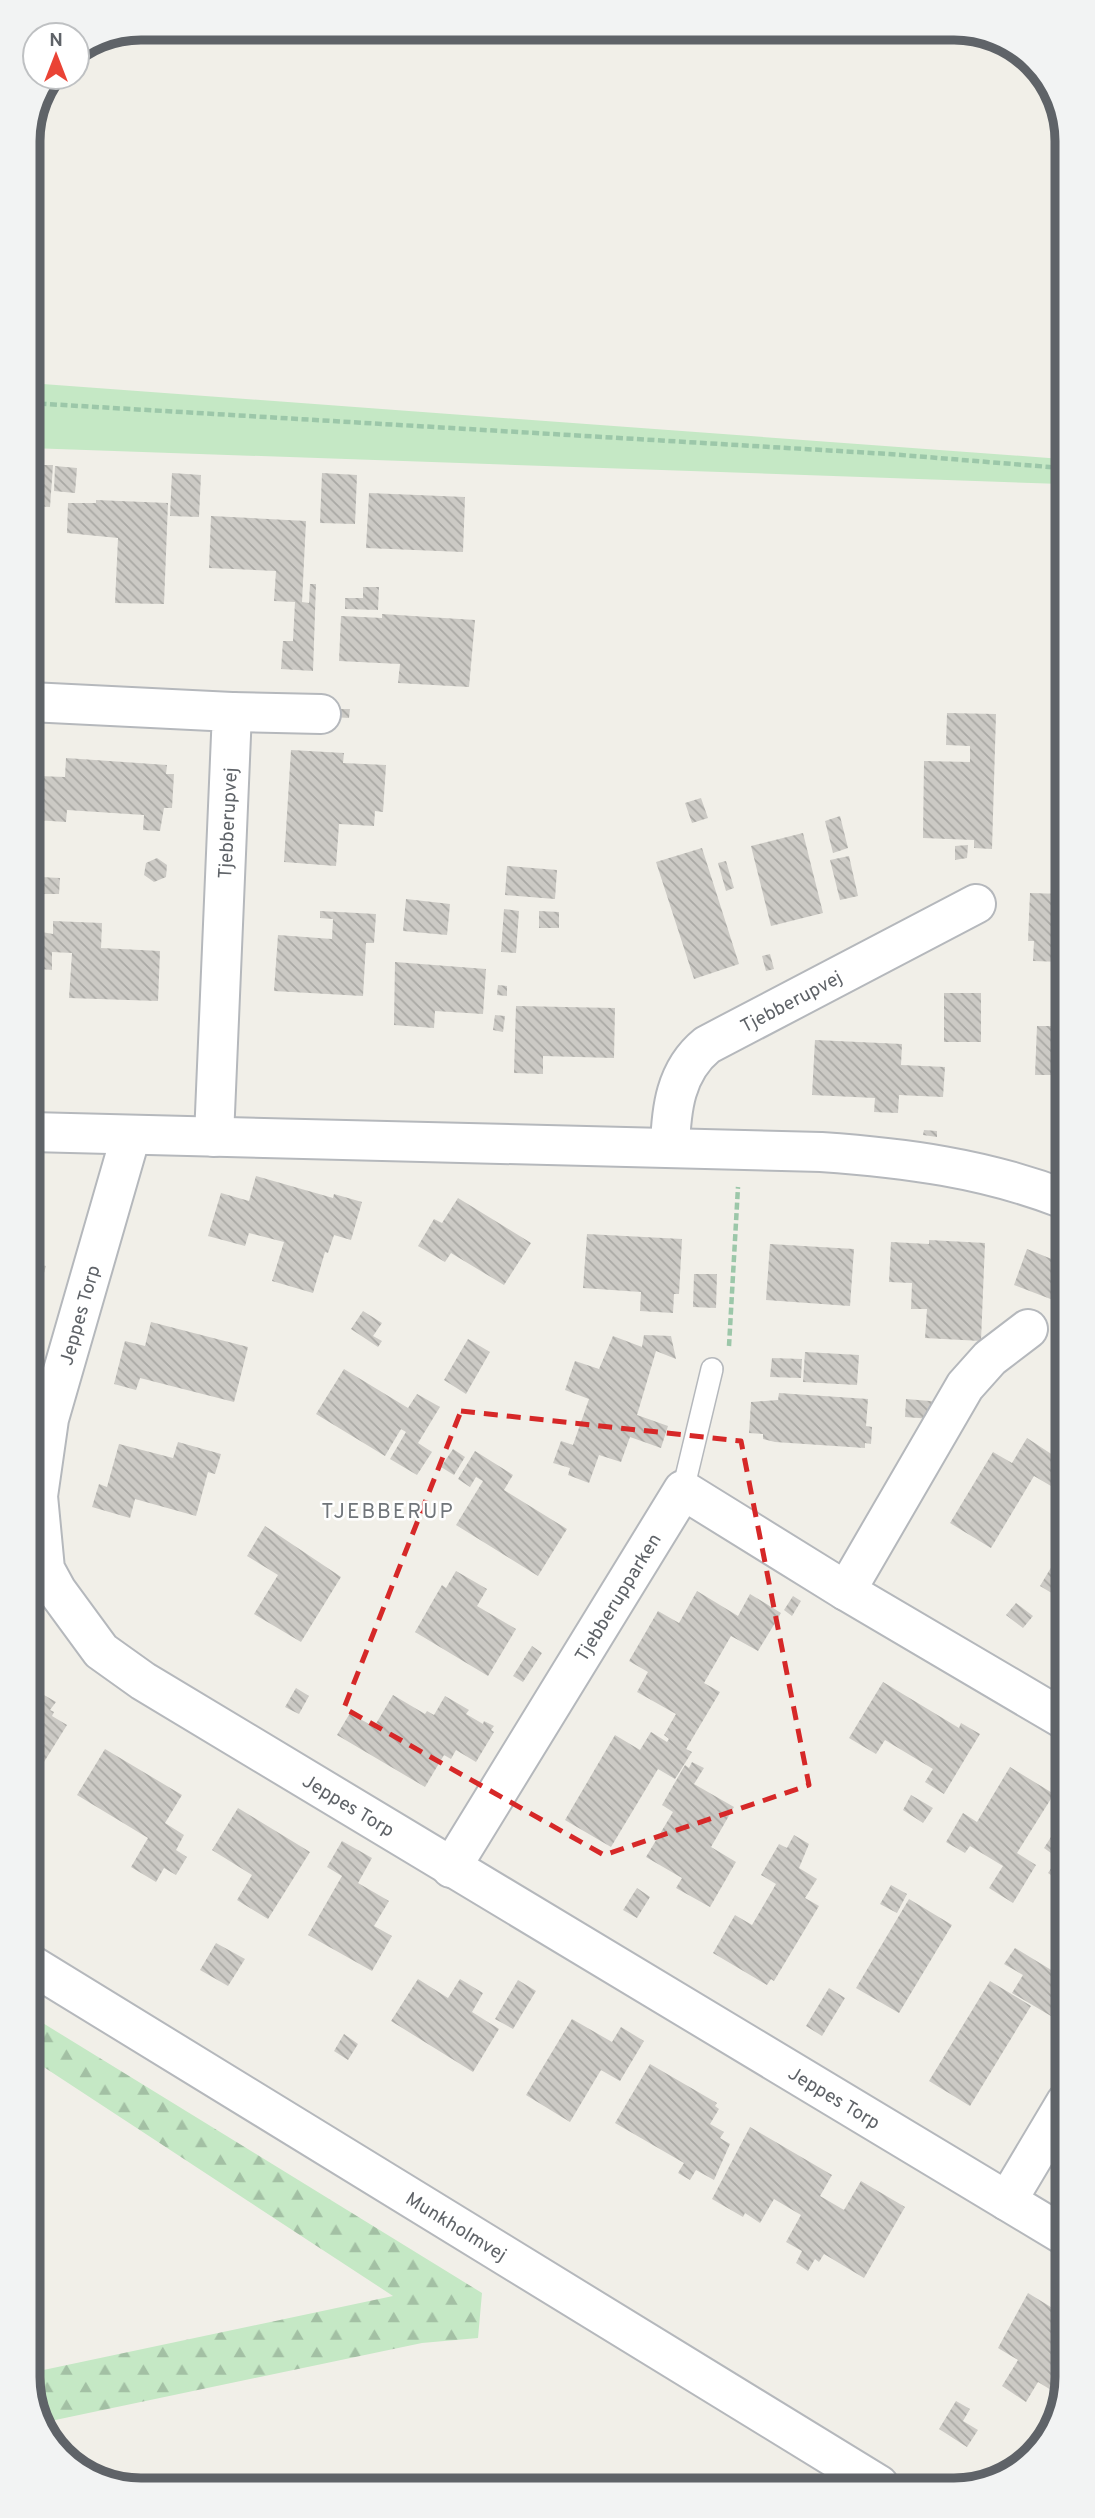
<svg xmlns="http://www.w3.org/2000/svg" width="1095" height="2518" viewBox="0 0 1095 2518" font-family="Overpass,sans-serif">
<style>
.green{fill:#c5e8c5}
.forest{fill:url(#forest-firs)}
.building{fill:url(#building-back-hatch)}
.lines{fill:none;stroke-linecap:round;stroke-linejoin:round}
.service-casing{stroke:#b5b8bc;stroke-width:24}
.minor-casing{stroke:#b5b8bc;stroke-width:42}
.tertiary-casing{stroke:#b5b8bc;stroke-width:42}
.path{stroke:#9cc7a9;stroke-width:4.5;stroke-dasharray:7 3.5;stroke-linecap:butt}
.service{stroke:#fff;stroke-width:21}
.minor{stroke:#fff;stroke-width:38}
.tertiary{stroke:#fff;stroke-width:38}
.marked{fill:none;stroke:#d62828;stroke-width:5;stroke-dasharray:14 9;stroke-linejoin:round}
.labels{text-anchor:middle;stroke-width:5;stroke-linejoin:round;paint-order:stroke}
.street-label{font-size:19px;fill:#5f6368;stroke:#fff}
.neighbourhood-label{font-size:21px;letter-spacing:2px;fill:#70757a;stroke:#fff}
.rim{fill:none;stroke:#5f6368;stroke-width:9}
</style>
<defs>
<pattern id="forest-firs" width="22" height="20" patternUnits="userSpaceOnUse" patternTransform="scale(1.75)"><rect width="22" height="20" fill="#c5e8c5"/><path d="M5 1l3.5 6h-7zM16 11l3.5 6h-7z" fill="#a3c0a4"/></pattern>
<pattern id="building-back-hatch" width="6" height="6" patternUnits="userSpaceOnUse" patternTransform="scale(1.75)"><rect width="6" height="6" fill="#cccac5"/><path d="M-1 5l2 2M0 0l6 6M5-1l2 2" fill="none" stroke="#a9a8a4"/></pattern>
</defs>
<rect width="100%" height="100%" fill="#f1efe8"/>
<!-- green -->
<path class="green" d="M29 383 1062 459V484L29 448Z"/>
<!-- forest -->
<path class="forest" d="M33 2017 482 2293 478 2338 422 2343 41 2423 34 2413V2372L393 2296 33 2060Z"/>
<!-- building -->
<path class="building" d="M33 465H53L50 507 35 506 29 566Z
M55 466 77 468 75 493 54 491Z
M172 473 201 475 199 517 170 516Z
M322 473 357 475 355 524 320 523Z
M369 493 465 497 463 552 366 548Z
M96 500 168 503 164 604 115 603 118 538 67 533 68 503H96Z
M211 516 306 521 302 602 309 603 310 584H316L313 671 281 669 283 641H293L295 602 274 601 276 571 209 568Z
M363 587H379L378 610 345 609V598H363Z
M382 614 475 620 469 687 398 683 400 664 339 661 341 616 382 618Z
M332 709H350L349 718 332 717Z
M1056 711H1062L1063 750H1056Z
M947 713 996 714 992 849 974 848V840L923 838 924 761 970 762V746L946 745Z
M291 750 344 753 343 763 386 765 383 812 375 811 374 826 339 824 336 866 284 862Z
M66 758 167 765 166 774H174L172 808H164L160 831 143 830 144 815 67 810 66 822 36 820 35 834H30V788L38 789V776L65 777Z
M701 798 708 818 692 823 685 803Z
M840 816 848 848 833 853 825 821Z
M803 833 823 913 771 926 751 846Z
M968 845 967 858 955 860V846Z
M702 848 739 964 694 979 656 862Z
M849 856 858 896 840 900 830 860Z
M157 858 167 865 166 877 154 882 144 875 146 863Z
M726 861 734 888 726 891 718 863Z
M507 866 557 870 555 899 505 895Z
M40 877 60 878 59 894H40Z
M1030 893 1063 894V962L1033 961 1034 941H1028Z
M406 899 450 904 447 935 403 931Z
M504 909 519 911 516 953 501 952Z
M320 911 376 914 374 943H366L363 996 274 991 278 935 332 939 333 919 320 918Z
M539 911 559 912V928H539Z
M53 921 102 923 101 948 160 951 158 1001 69 998 72 953 52 952V970L30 968V930L53 934Z
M770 954 774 969 766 971 762 956Z
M395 962 486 969 483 1014 435 1011 434 1028 394 1025Z
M498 985 507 986V996L497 995Z
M944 993H981V1042H944Z
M516 1006 615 1008 614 1058 543 1056V1074L514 1073Z
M495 1015 505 1016 503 1032 493 1030Z
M1037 1026H1063L1064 1136H1055L1057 1075H1035Z
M815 1040 902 1044 901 1065 945 1067 943 1097 899 1095 898 1113 874 1112 875 1098 812 1095Z
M924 1130 937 1131V1137L923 1135Z
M256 1176 333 1198 334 1194 362 1202 351 1240 334 1235 328 1253 325 1252 313 1293 272 1281 284 1242 249 1233 245 1246 208 1236 221 1193 249 1201Z
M458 1198 531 1243 504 1285 451 1253 445 1262 418 1246 434 1219 442 1223Z
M31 1212 42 1215 32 1247H31Z
M587 1234 682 1239 679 1294H674L673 1313 640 1311 641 1292 583 1288Z
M929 1240 985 1243 981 1341 925 1338 927 1309H911L912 1283 889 1282 891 1242 929 1244Z
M770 1244 854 1249 850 1306 766 1300Z
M1027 1249 1064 1264V1294L1061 1303 1014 1285Z
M31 1262 46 1266 32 1313H31Z
M694 1274H717L716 1308 693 1307Z
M363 1311 382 1323 373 1336 382 1341 378 1347 351 1329Z
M151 1322 248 1347 234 1402 140 1378 136 1390 114 1384 125 1341 145 1346Z
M644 1335 671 1336 676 1359 656 1351 637 1415 668 1426 661 1448 630 1437 621 1462 599 1455 589 1483 568 1475 570 1468 553 1463 561 1441 573 1445 589 1399 565 1390 575 1361 599 1369 613 1336 642 1347Z
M468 1339 490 1352 466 1394 444 1380Z
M805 1352 859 1355 857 1385 803 1382Z
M772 1358 802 1359 801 1378 770 1377Z
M344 1369 408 1408 417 1394 440 1407 418 1443 432 1452 417 1475 390 1459 406 1432 401 1429 385 1456 316 1414Z
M779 1393 868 1399 866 1426 872 1427 871 1444 865 1443V1448L775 1442 763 1439V1434L749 1433 751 1402 778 1400Z
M906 1399 942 1402 932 1419 905 1417Z
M1027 1438 1065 1463 1051 1486 1034 1476 991 1548 950 1523 993 1452 1012 1463Z
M178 1442 221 1454 215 1474 208 1472 196 1516 135 1499 130 1518 92 1507 99 1484 107 1487 119 1444 173 1458Z
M453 1449 465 1457 454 1475 441 1467Z
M475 1451 513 1475 504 1490 567 1529 538 1576 456 1525 483 1481 476 1477 470 1487 458 1479Z
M265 1526 341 1577 301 1642 254 1614 278 1575 247 1556Z
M1065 1544V1601L1040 1586Z
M456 1571 487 1589 477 1606 516 1629 488 1676 415 1632 442 1585 446 1588Z
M697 1591 738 1616 750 1594 781 1613 758 1651 731 1636 704 1683 720 1692 686 1749 692 1752 675 1779 658 1769 611 1847 565 1820 615 1735 640 1750 651 1732 667 1742 669 1739 664 1735 676 1714 637 1692 648 1672 629 1661 658 1611 679 1623Z
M793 1596 801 1601 792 1616 784 1610Z
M1016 1603 1033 1616 1023 1628 1006 1615Z
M532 1646 542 1653 523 1682 513 1676Z
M883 1682 959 1728 961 1723 980 1734 944 1794 925 1782 933 1769 885 1740 876 1754 849 1738Z
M32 1688 56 1702 50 1710 54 1712 52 1716 67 1725 44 1762 32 1755Z
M296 1688 309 1696 299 1714 285 1707Z
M393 1695 425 1714 427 1711 434 1715 445 1696 469 1710 466 1714 483 1724 484 1721 494 1726 491 1730 494 1732 476 1762 456 1750 451 1759 444 1755 425 1787 337 1735 350 1713 374 1727Z
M105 1749 182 1795 165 1823 184 1835 176 1850 187 1857 176 1875 164 1868 156 1882 131 1867 148 1838 77 1795Z
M692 1762 704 1768 694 1784 734 1807 711 1847 736 1862 710 1907 676 1888 682 1878 646 1857 673 1812 662 1805 685 1765 689 1768Z
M1010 1767 1054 1794 1017 1853 1036 1865 1013 1903 989 1888 1003 1866 970 1846 965 1853 946 1842 963 1813 977 1822Z
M911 1795 933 1808 923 1823 903 1810Z
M238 1808 310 1852 268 1919 237 1900 252 1875 212 1850Z
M1065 1815 1066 1885 1048 1873 1058 1858 1044 1848Z
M794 1835 809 1844 799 1868 817 1879 805 1898 819 1906 774 1981 771 1979 767 1985 713 1953 735 1915 752 1925 776 1884 761 1875 779 1844 787 1848Z
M342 1841 372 1858 358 1883 389 1901 374 1926 392 1936 372 1971 308 1935 342 1876 327 1867Z
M891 1885 907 1894 897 1913 880 1904Z
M637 1888 650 1897 637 1918 623 1910Z
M909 1899 952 1925 899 2013 856 1988Z
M216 1943 245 1959 228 1986 200 1970Z
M1015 1948 1066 1979V2003L1056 2019 1012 1993 1023 1975 1004 1964Z
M418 1979 448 1998 460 1979 483 1993 472 2012 499 2029 473 2072 391 2021Z
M518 1980 536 1991 513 2029 495 2019Z
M990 1981 1031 2006 970 2106 929 2081Z
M829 1988 845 1998 822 2036 806 2026Z
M572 2019 612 2042 621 2027 644 2041 620 2081 601 2070 570 2122 526 2095Z
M344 2034 358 2044 348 2060 334 2051Z
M650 2064 717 2103 715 2106 719 2109 710 2124 724 2132 720 2138 730 2144 714 2180 696 2170 690 2180 678 2173 684 2163 615 2123Z
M750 2127 832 2175 820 2196 844 2210 861 2181 905 2207 864 2278 824 2254 819 2262 815 2259 808 2271 796 2263 802 2251 786 2242 801 2215 774 2199 760 2223 745 2213 743 2217 712 2199Z
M1028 2293 1067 2317 1059 2331 1067 2336V2377L1061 2396 1038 2382 1026 2402 1002 2386 1018 2360 998 2348Z
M956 2401 970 2409 963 2421 978 2430 967 2447 939 2429Z"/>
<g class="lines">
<defs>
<path id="service" d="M683 1490 712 1369"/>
<g id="minor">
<path d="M30 702 232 712 214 1137"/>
<path d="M232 712 321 714"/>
<path d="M31 1132 821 1152C905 1158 984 1168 1064 1199"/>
<path id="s1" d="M131 1135 49 1419 38 1496 45 1569 57 1591 101 1651 143 1681 1067 2237"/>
<path id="s2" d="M670 1148C671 1110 675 1071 707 1045L976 904"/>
<path d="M846 1591 965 1386 990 1358 1028 1329"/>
<path id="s3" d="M451 1868 683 1490 846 1591 1065 1720"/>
<path d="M1007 2201 1066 2102"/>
</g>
<g id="tertiary">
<path id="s4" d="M33 1966 879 2485"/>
</g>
</defs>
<!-- service casing -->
<use href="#service" class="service-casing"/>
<!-- minor casing -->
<use href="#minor" class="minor-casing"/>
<!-- tertiary casing -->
<use href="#tertiary" class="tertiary-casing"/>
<!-- path -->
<path class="path" d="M29 403 889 454 1062 468
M729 1346 738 1187"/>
<!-- service -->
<use href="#service" class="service"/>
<!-- minor -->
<use href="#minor" class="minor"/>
<!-- tertiary -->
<use href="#tertiary" class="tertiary"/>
</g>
<!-- marked area -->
<path class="marked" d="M461 1411 741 1441 809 1785 604 1855 344 1708Z"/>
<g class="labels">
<!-- street labels -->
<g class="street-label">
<text transform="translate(227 823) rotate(-87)" y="7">Tjebberupvej</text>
<text dy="7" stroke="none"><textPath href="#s2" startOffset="208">Tjebberupvej</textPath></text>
<text transform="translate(79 1315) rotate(-74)" y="7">Jeppes Torp</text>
<text dy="7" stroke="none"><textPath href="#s3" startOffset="318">Tjebberupparken</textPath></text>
<text dy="7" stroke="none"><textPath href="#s1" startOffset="838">Jeppes Torp</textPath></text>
<text dy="7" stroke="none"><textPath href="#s1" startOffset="1405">Jeppes Torp</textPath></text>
<text dy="7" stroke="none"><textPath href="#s4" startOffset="497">Munkholmvej</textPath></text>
</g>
<!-- neighbourhood labels -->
<g class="neighbourhood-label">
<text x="388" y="1518">TJEBBERUP</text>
</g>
</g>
<!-- crop -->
<path d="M0 0H1095V2518H0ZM141 40H954A101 101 0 0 1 1055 141V2377A101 101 0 0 1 954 2478H141A101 101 0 0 1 40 2377V141A101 101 0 0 1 141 40Z" fill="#f2f3f3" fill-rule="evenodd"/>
<path class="rim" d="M141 40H954A101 101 0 0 1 1055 141V2377A101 101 0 0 1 954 2478H141A101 101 0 0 1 40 2377V141A101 101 0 0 1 141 40Z"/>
<!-- north arrow -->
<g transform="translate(56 56)"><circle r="33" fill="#ffffff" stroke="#bfc1c3" stroke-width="2"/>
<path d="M0-5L12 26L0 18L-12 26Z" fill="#ea4335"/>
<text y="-10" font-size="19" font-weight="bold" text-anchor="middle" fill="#5f6368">N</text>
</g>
</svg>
